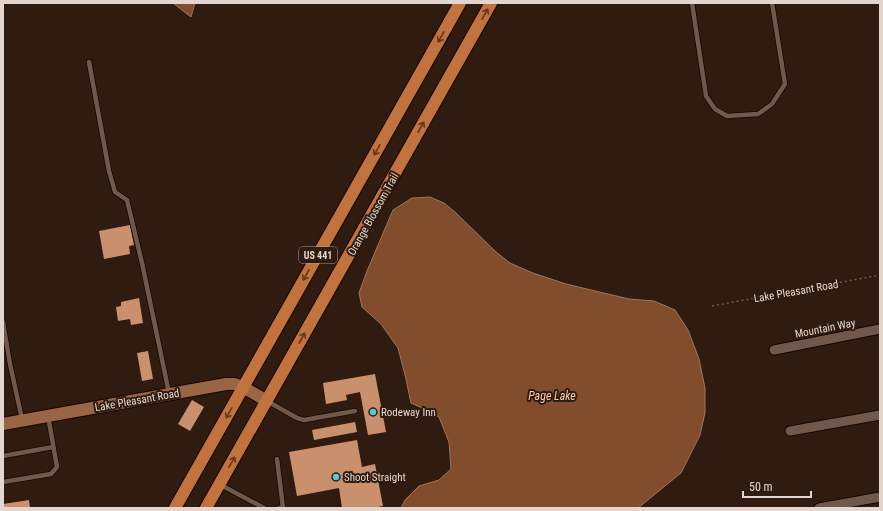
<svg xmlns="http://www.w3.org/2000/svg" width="883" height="511" viewBox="0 0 883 511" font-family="'Roboto Condensed',sans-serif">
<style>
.water{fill:#824d2c;stroke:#9f765d}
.building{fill:#ca906e}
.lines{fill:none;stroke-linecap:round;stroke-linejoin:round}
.lane-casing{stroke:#160600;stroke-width:6}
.street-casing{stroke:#160600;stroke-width:11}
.secondary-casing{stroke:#160600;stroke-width:14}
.primary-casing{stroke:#160600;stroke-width:14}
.path{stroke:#6e5c52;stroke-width:1.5;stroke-dasharray:2 3;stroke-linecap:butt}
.lane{stroke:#70584b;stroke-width:4.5}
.street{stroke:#70584b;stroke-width:9}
.secondary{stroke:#996544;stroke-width:12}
.primary{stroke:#c2723d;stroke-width:12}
.oneway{stroke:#623920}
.poi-dot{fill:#51ccd4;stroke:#2f1b10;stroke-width:1.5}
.labels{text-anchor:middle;stroke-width:4;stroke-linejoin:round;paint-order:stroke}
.shield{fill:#2f1b10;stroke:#ae9e95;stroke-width:1}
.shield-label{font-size:10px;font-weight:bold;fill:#e4d6ce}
.street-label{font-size:11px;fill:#e4d6ce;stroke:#2f1b10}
.poi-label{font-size:11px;fill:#e4d6ce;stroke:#2f1b10;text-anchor:start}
.water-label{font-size:12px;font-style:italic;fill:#fdcbae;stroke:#2f1b10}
</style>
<rect width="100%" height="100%" fill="#2f1b10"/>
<!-- water -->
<path class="water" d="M173 3H195L191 17Z
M430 197 444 203 455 212 496 252 510 263 533 273 566 284 629 299 654 301 675 310 688 330 699 359 705 388V413L700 435 681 473 638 508H401L405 500 419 486 439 480 451 469 449 442 439 417 424 409 411 403 406 379 398 348 381 324 362 307 359 293 367 271 393 210 412 198Z"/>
<!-- building -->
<path class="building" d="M130 225 134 245 129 246 130 254 104 259 99 231Z
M139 298 143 323 131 325 130 319 118 321 116 307 121 306V302Z
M148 351 153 379 142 381 137 353Z
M375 374 386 432 368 435 360 392 346 395 347 400 326 404 323 383Z
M192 400 204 407 190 431 178 424Z
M355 422 357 432 314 440 312 430Z
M357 440 362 467 375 464 383 506 373 508H342L339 488 297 496 289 452Z
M29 500 30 508H3V504Z"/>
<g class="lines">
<defs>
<path id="lane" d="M692 3 706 96 715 109 727 116 758 114 772 104 785 84 772 3
M89 62 109 171 115 192 127 200 142 263 169 393
M3 322 10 364 22 419
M267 401 297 418 304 420 355 411
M3 456 53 447
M277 459 283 508H279
M3 482 51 474 57 467 48 416
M219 484 264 508"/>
<path id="street" d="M774 350 880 329
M790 431 880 415
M819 508 880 497"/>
<path id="secondary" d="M3 424 226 384H235L243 387 267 401"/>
<path id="primary" d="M175 508 460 3
M206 508 491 3"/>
</defs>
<!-- lane casing -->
<use href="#lane" class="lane-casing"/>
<!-- street casing -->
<use href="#street" class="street-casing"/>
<!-- secondary casing -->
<use href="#secondary" class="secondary-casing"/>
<!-- primary casing -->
<use href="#primary" class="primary-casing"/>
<!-- path -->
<path class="path" d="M712 306 880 275"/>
<!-- lane -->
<use href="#lane" class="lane"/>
<!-- street -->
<use href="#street" class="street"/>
<!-- secondary -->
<use href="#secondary" class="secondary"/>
<!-- primary -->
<use href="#primary" class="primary"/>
</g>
<!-- one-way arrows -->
<defs><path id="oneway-shaft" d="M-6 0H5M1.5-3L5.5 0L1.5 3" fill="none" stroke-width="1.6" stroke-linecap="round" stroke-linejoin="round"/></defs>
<g class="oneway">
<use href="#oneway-shaft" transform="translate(485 14) rotate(-61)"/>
<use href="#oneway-shaft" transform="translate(441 37) rotate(119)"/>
<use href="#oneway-shaft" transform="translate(421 127) rotate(-61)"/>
<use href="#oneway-shaft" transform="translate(377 150) rotate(119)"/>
<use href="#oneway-shaft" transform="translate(306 275) rotate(119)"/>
<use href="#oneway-shaft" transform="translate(302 338) rotate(-61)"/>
<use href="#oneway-shaft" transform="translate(229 413) rotate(119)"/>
<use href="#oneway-shaft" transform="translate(232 462) rotate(-60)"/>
</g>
<!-- markers -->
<g class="poi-dot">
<circle cx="373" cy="412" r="4"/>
<circle cx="336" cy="477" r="4"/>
</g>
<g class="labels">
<!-- shield labels -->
<rect class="shield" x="299" y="247" width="38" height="16" rx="3"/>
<g class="shield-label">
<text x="318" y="259">US 441</text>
</g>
<!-- street labels -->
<g class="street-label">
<text transform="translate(373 214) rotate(-61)" y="4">Orange Blossom Trail</text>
<text transform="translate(796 291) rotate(-10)" y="4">Lake Pleasant Road</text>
<text transform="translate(825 328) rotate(-11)" y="4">Mountain Way</text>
<text transform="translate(137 400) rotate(-10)" y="4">Lake Pleasant Road</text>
</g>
<!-- poi labels -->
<g class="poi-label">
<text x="381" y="416">Rodeway Inn</text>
<text x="344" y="481">Shoot Straight</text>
</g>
<!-- water labels -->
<g class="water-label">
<text x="552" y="400">Page Lake</text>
</g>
</g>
<!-- border -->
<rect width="883" height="511" fill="none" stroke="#e4d6ce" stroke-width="8"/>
<!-- scale -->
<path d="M743 491v6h68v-6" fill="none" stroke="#e4d6ce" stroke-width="2"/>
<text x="749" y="491" font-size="12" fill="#e4d6ce" stroke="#2f1b10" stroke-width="3" paint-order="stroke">50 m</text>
</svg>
